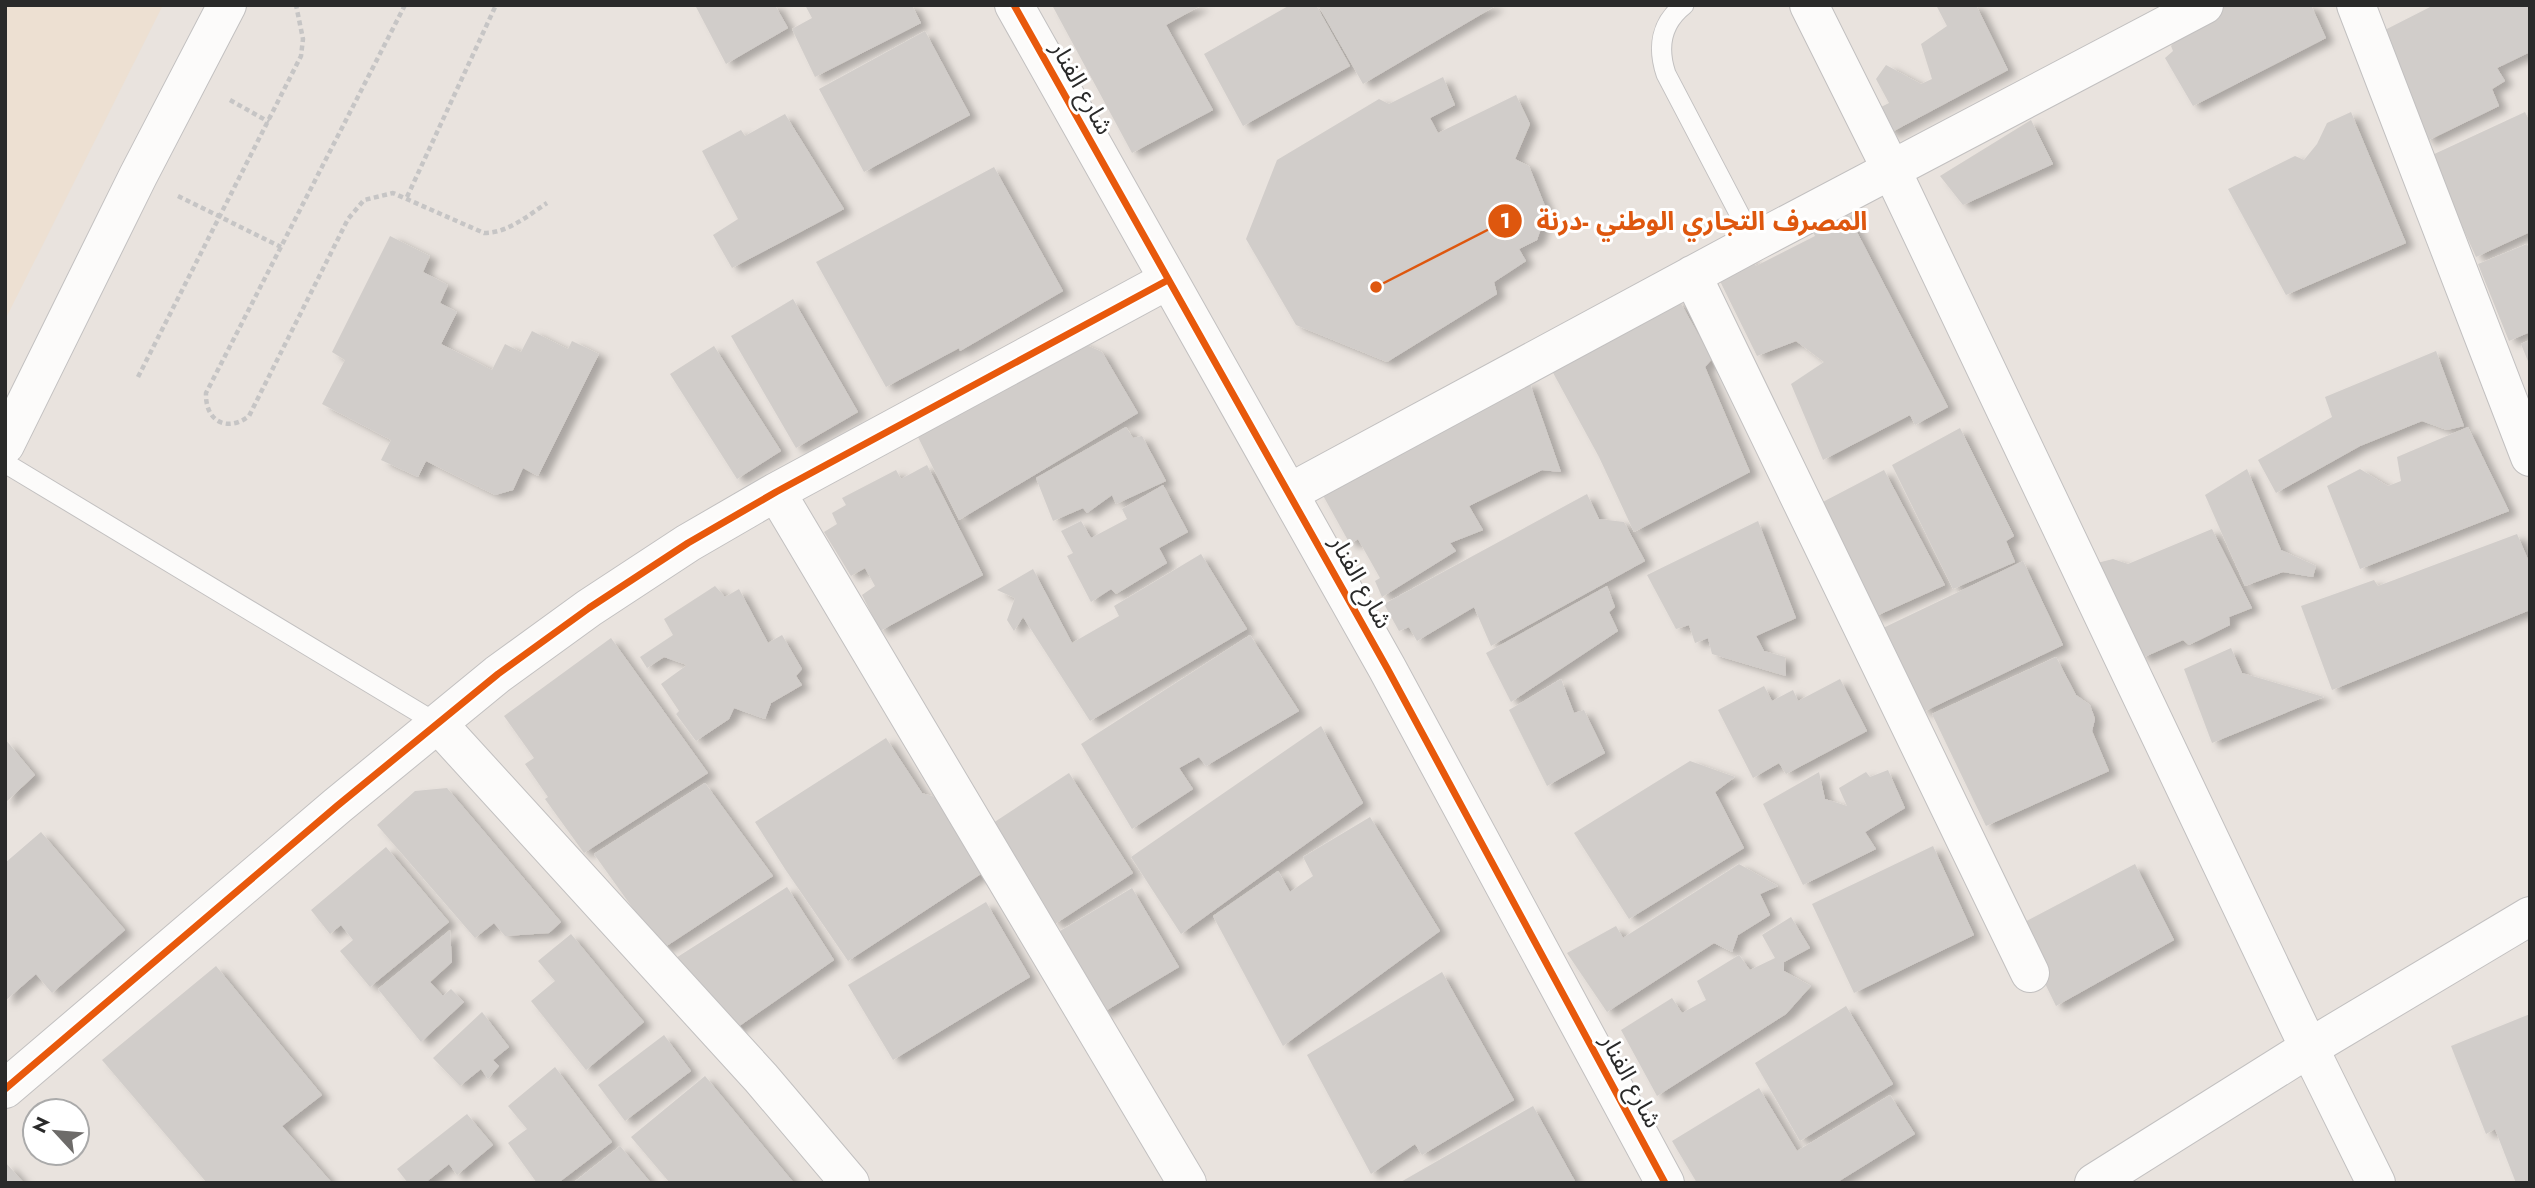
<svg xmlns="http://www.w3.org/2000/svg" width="2535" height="1188" viewBox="0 0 2535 1188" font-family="Jost,'Noto Sans Arabic',sans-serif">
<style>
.education{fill:#ede0d2}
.building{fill:#d1cdca;filter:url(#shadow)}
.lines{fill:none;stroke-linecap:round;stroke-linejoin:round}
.service-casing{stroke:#c2c0c0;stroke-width:21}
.minor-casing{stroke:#c2c0c0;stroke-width:40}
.tertiary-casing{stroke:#c2c0c0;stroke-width:40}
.path{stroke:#c6c5c5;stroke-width:4.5;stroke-dasharray:5 3.5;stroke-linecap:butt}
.service{stroke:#fcfbfa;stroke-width:19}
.minor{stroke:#fcfbfa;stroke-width:38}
.tertiary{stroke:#fcfbfa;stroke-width:38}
.cycleway-casing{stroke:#fff;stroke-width:11}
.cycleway{stroke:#e8590c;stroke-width:7}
.labels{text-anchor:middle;stroke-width:6;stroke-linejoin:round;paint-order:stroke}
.street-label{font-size:24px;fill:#2a2a2a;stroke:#fff}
.leader{fill:none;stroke:#de570e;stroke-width:2.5}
.callout-dot{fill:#de570e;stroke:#fff;stroke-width:2.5}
.mark-label{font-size:21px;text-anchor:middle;font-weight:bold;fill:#fff}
.callout-label{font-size:26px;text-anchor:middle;font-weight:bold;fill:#de570e;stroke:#fff;stroke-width:6;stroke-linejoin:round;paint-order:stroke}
</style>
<defs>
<filter id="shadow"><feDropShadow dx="8" dy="4.5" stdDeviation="3.5" flood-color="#0004"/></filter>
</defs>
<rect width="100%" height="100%" fill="#e9e3de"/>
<!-- education -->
<path class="education" d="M5 5H163L5 320Z"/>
<!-- building -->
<path class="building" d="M695 5H779L776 7 788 28 726 64Z
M805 5H912L921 23 815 77 792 29 812 18Z
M1052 5H1202L1166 25 1213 110 1132 153Z
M1290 5H1316L1350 66 1243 126 1204 54Z
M1318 5H1497L1363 84Z
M1936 5H1976L2008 70 1890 133 1873 111 1889 103 1876 79 1886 65 1921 84 1932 79 1921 44 1947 26Z
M2226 5H2311L2326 38 2193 106 2165 58 2173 51 2171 46 2176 40V33Z
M2434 5H2530V52L2497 68 2505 81 2492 89 2499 106 2427 141 2379 33Z
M925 31 970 115 864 172 819 89Z
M1443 77 1455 105 1430 118 1438 133 1516 95 1530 124 1515 159 1529 166 1547 211 1537 240 1519 249 1526 261 1494 282 1497 294 1387 362 1296 325 1246 239 1277 160 1379 99 1389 104Z
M2351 112 2406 243 2286 295 2228 189 2295 156 2304 160 2317 144 2327 123Z
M2525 112 2530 122V232L2476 257 2430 156Z
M785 114 844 209 732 268 713 235 738 219 702 151 741 130 745 136Z
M2031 120 2053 164 1963 205 1940 176Z
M994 167 1063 291 960 351 959 348 886 387 816 262Z
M1846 211 1948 407 1915 425 1910 415 1823 460 1791 384 1824 362 1796 341 1757 356 1719 279 1751 259 1756 266 1815 236 1811 228Z
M390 236 430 256 423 272 448 285 440 303 457 312 441 344 492 370 505 344 521 352 532 331 568 349 572 341 599 354 538 476 523 468 513 490 495 495 426 461 418 477 381 460 391 440 322 404 345 360 332 352Z
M2527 244 2530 251V332L2509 341 2478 264Z
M793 299 858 412 796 448 731 336Z
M1679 300 1712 359 1705 367 1750 472 1634 532 1599 457 1551 369Z
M1075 340 1102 352 1138 413 959 520 916 433Z
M2530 340V366L2521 344Z
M714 346 781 451 737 479 670 374Z
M2436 351 2464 426 2447 430 2422 421 2360 446 2276 493 2258 460 2332 417 2325 397Z
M1529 381 1561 472 1542 470 1469 506 1483 530 1450 543 1456 551 1382 597 1375 581 1380 578 1358 539 1350 544 1320 490Z
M1126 427 1133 438 1142 436 1166 481 1116 504 1112 495 1087 513 1083 508 1053 521 1036 478Z
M2468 427 2509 511 2360 569 2327 486 2360 469 2388 486 2401 481 2397 457Z
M1960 428 2014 536 2006 541 2015 562 1953 589 1892 465Z
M927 465 983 575 880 631 862 595 875 586 865 568 851 576 824 532 837 524 832 513 846 505 842 498 896 470 901 479Z
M2247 469 2281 550 2316 566 2313 577 2283 572 2245 586 2205 495Z
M1884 470 1945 585 1874 617 1819 504Z
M1163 485 1188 532 1159 548 1167 563 1116 594 1111 589 1091 602 1067 556 1073 553 1061 531 1081 521 1091 538 1127 519 1122 509Z
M1587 494 1599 519 1624 522 1645 561 1491 646 1474 607 1417 641 1409 627 1399 631 1384 604Z
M1758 521 1796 618 1756 636 1764 651 1785 657 1786 676 1712 654 1708 638 1695 643 1689 625 1676 629 1647 575Z
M2212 529 2252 608 2229 617 2230 625 2189 645 2183 640 2142 658 2089 565 2113 559 2128 564Z
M2517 534 2530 564V610L2332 690 2301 606 2374 580 2378 586Z
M1201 554 1247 629 1090 721 1023 617 1014 631 1007 620 1015 598 997 590 1033 569 1072 643 1119 616 1114 606Z
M2023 561 2063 645 1923 712 1883 628Z
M715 586 725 597 739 589 768 643 782 635 802 669 796 676 802 685 771 703 765 719 734 708 729 719 696 741 676 714 679 711 661 684 687 665 664 657 647 668 640 657 673 635 664 619Z
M1607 586 1615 607 1609 612 1618 631 1511 702 1486 653Z
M1250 635 1299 711 1206 766 1199 757 1179 768 1193 789 1132 829 1081 744Z
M611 638 708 773 584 853 545 799 548 797 525 764 534 758 504 716Z
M2231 648 2242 673 2324 697 2212 743 2184 669Z
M2056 657 2076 695 2090 705 2095 719 2092 731 2109 771 1986 826 1932 714Z
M1561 679 1574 713 1584 710 1605 753 1547 786 1509 710Z
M1840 679 1867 731 1786 774 1779 763 1753 778 1718 710 1764 686 1772 701 1793 690 1798 701Z
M1321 726 1363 803 1181 934 1131 857Z
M886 738 922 793 944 800 987 870 848 961 785 869 755 822Z
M5 739 35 775 5 803Z
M1690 761 1735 777 1715 792 1744 848 1629 919 1574 833Z
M1888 770 1905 808 1865 832 1876 849 1803 885 1763 804 1819 772 1825 799 1847 806 1839 788 1866 772 1870 777Z
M1069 773 1133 873 1055 924 990 825Z
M705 783 773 876 662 949 594 854Z
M447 788 561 922 549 933 505 936 494 923 475 938 377 825 415 791Z
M1370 817 1440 931 1283 1046 1213 916 1278 871 1290 892 1313 876 1303 857Z
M41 832 125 930 52 993 36 974 5 1001V863Z
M1933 846 1974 935 1854 993 1812 904Z
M386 847 449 922 370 987 340 951 353 940 341 925 330 934 311 910Z
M1739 864 1778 886 1760 894 1770 915 1738 935 1732 952 1714 943 1607 1012 1567 953 1616 926 1623 938Z
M2135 864 2174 940 2056 1006 2017 926Z
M787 887 834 960 725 1036 668 963Z
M1132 888 1179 967 1102 1013 1055 934Z
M986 902 1030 977 893 1060 848 985Z
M1791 917 1810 948 1784 962V971L1811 986 1786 1014 1657 1096 1621 1030 1672 998 1682 1013 1706 1000 1697 981 1739 955 1750 970 1775 958 1762 935Z
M450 930 452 962 430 982 443 996 451 989 464 1002 421 1042 378 989Z
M571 934 644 1022 586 1070 531 1001 555 981 538 961Z
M216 966 322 1095 282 1126 332 1183H207L102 1060Z
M1442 972 1514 1100 1422 1155 1415 1144 1371 1174 1307 1055Z
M1846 1006 1893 1084 1800 1141 1755 1063Z
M482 1012 509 1047 493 1060 499 1066 488 1079 481 1069 460 1086 433 1058Z
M2530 1014V1182L2516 1183 2495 1129 2486 1134 2451 1046Z
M664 1035 691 1071 625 1121 598 1085Z
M555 1067 612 1142 558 1183H537L508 1143 527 1129 508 1106Z
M705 1076 794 1183H670L631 1137Z
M1759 1088 1797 1151 1890 1095 1915 1134 1836 1183H1697L1672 1141Z
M1533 1106 1576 1183H1399Z
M467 1114 493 1145 457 1175 449 1164 425 1183H408L397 1169Z
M620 1146 651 1183H573Z
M5 1162 24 1183H5Z"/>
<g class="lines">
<defs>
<path id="service" d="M1684 5C1661 23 1657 47 1666 74L1754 242
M5 463 438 724"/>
<path id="minor" d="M1809 5 1891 169 2309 1048 2376 1183
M2356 5 2530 457
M1692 275 2030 973
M5 445 138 176 227 5
M776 492 1187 1183
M1289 493 1754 242 2204 5
M438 724 761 1078 850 1183
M5 1089 337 806 498 674 589 608 688 543 776 492 1168 280
M2094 1183 2309 1048 2530 916"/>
<path id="tertiary" d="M1014 5 1387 668 1665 1183"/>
</defs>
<!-- service casing -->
<use href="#service" class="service-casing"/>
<!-- minor casing -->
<use href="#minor" class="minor-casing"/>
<!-- tertiary casing -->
<use href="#tertiary" class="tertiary-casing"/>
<!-- path -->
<path class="path" d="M405 5 206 393C205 421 227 433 249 416L348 219 364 200 393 193 484 233C508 233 527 216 547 203
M230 100 269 122
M178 196 281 247
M407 197 496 5
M138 377 301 56 303 39 296 5"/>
<!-- service -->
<use href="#service" class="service"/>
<!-- minor -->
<use href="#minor" class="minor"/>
<!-- tertiary -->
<use href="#tertiary" class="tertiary"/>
<defs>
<path id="cycleway" d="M1014 5 1387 668 1665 1183
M5 1089 337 806 498 674 589 608 688 543 776 492 1168 280"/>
</defs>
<!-- cycleway casing -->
<use href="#cycleway" class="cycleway-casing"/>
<!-- cycleway -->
<use href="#cycleway" class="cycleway"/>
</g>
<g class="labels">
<!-- street labels -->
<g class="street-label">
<text transform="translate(1082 88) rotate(61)" y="8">شارع الفنار</text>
<text transform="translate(1361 582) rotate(61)" y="8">شارع الفنار</text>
<text transform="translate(1631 1081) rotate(62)" y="8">شارع الفنار</text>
</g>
</g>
<!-- callouts -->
<path class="leader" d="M1376 287L1505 221"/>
<g class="callout-dot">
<circle cx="1376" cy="287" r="7"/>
<circle cx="1505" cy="221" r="18"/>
</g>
<g class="mark-label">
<text x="1505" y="228">1</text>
</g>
<g class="callout-label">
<text x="1702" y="230">المصرف التجاري الوطني -درنة</text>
</g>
<!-- border -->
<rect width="2535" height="1188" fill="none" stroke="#2a2a2a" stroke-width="14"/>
<!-- north arrow -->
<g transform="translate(56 1132) rotate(296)"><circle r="33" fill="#ffffff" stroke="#aaaaaa" stroke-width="2"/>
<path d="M0-5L12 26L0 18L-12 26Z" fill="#6d6b69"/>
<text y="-10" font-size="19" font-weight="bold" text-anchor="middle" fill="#2a2a2a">N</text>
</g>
</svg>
